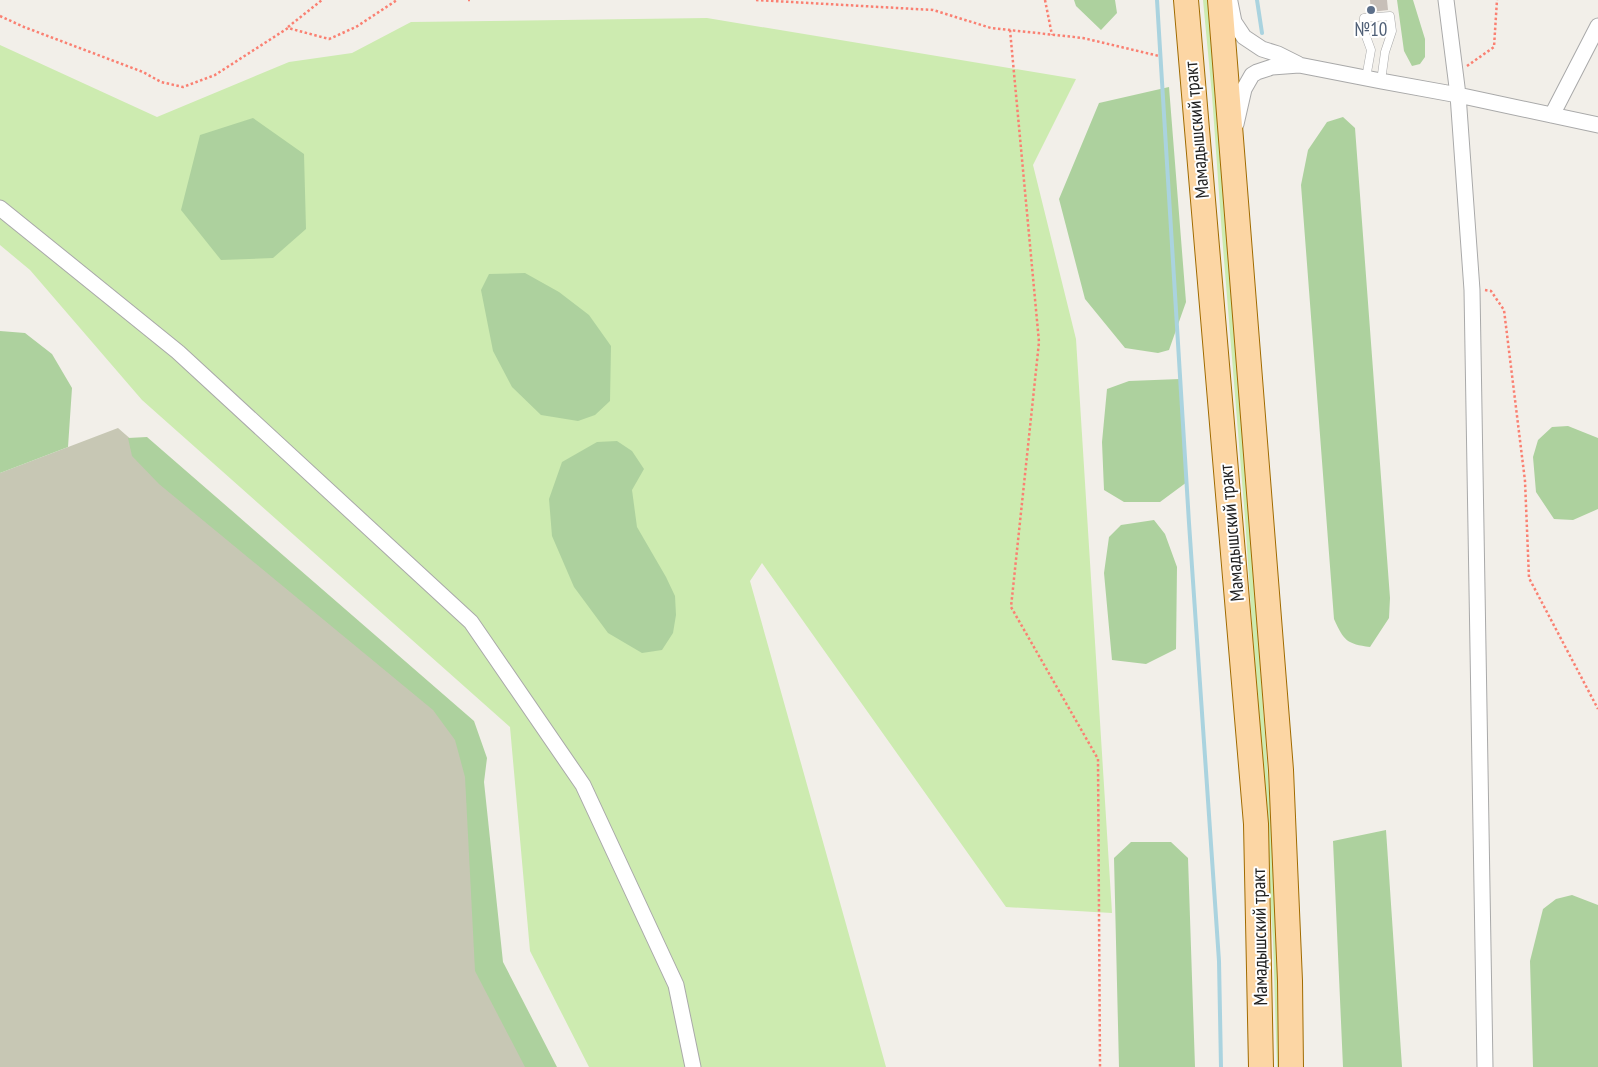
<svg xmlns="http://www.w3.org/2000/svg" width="1598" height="1067" viewBox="0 0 1598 1067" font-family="'PT Sans Narrow',sans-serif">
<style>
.construction{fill:#c7c7b4}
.grass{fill:#cdebb0}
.forest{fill:#add19e}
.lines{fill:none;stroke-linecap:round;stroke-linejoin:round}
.stream{stroke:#aad3df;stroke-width:4}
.building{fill:#c7bfb8}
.service-casing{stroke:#a9a9a9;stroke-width:9}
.minor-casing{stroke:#a9a9a9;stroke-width:17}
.primary-casing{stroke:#a06b00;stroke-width:26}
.path{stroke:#fa8072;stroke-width:2.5;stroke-dasharray:2.5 2.5;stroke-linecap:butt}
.service{stroke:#fff;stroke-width:8}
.minor{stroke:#fff;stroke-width:15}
.primary{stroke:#fcd6a4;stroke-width:24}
.service-dot{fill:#5c6f8a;stroke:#fff;stroke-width:2}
.labels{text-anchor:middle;stroke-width:4;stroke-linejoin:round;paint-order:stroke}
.service-label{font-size:19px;fill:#4e5e75;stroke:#fff}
.street-label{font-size:19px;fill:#222;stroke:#fff}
</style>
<rect width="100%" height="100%" fill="#f2efe9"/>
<!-- construction -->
<path class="construction" d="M118 428 473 738 480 955 541 1067H0V473Z"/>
<!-- grass -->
<path class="grass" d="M1203 0H1210L1238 353 1272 833 1283 1067H1277L1273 941 1245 518 1222 235 1212 95Z
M707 18 1076 79 1033 165 1076 339 1112 913 1006 907 762 563 750 581 886 1067H589L530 951 510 727 142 400 30 270 0 245V45L157 117 289 62 352 53 411 22Z"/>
<!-- forest -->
<path class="forest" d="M1074 0H1115L1117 13 1101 30 1076 6Z
M1397 0H1413L1425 39V57L1420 64 1412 66 1404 51Z
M1169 87 1186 302 1169 350 1158 353 1125 348 1085 299 1059 199 1099 103Z
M1343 117 1355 128 1390 598 1389 618 1370 647C1347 644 1344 641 1334 619L1301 185 1308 150 1327 122Z
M253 118 304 154 306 229 273 258 221 260 181 210 200 135Z
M525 273 559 292 589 315 611 346 610 401 595 415 578 421 541 415 512 387 493 351 481 290 489 274Z
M0 331 25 333 52 354 72 388 68 447 0 473Z
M1180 379 1187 482 1160 502H1124L1104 490 1102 442 1107 389 1129 381Z
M1568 426 1598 438V509L1573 520 1554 519 1536 492 1533 457 1538 440 1552 427Z
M147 437 474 721 487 758 484 782 503 962 557 1067H525L475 971 465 777 455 740 433 710 159 484 132 456 128 438Z
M617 441 632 451 644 469 632 490 637 527 666 577 675 596 676 615 673 633 662 650 642 653 608 633 574 587 552 536 549 499 562 462 597 442Z
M1154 520 1165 534 1177 567 1176 649 1146 664 1112 660 1104 573 1109 537 1121 525Z
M1386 830 1402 1067H1343L1333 841Z
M1131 842H1171L1188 858 1195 1067H1119L1114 858Z
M1572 895 1598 905V1067H1533L1530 961 1543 909 1556 899Z"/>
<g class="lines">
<!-- stream -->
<path class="stream" d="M1157 0 1189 523 1219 961 1221 1067
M1257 0 1262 33"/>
</g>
<!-- building -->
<path class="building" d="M1370 0H1387L1388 10 1371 12Z"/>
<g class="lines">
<defs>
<path id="service" d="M1366 78 1371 50 1364 31V18L1390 16 1392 31 1385 52 1381 81"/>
<path id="minor" d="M1446 0 1458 95 1472 290 1485 1067
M1230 2 1234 22 1244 37 1262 49 1278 54 1298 64
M1552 115 1598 26
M1236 124 1244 89 1252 75 1257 72 1272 67 1299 65 1381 81 1458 95 1598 125
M0 208 178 352 471 622 583 785 676 985 693 1067"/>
<path id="primary" d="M1186 0 1256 824 1261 1067
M1220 0 1281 770 1290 981 1291 1067"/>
</defs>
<!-- service casing -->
<use href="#service" class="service-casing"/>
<!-- minor casing -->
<use href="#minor" class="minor-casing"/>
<!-- primary casing -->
<use href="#primary" class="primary-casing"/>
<!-- path -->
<path class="path" d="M468 0H470
M756 0 933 10 991 28 1083 38 1159 56
M1045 0 1052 35
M0 16 24 27 143 72 161 82 183 87 215 75 288 28 329 39 356 27 397 0
M288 27 322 0
M1010 30 1039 342 1011 607 1098 759 1100 1067
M1467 66 1494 47 1497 0
M1485 290 1491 291 1504 310 1525 481 1529 578 1598 709"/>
<!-- service -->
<use href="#service" class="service"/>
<!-- minor -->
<use href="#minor" class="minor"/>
<!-- primary -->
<use href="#primary" class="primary"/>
</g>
<!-- markers -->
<circle class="service-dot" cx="1371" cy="10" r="5"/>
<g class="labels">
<!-- service labels -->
<g class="service-label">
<text x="1371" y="36">№10</text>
</g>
<!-- street labels -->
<g class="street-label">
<text transform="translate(1196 130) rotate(-95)" y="7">Мамадышский тракт</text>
<text transform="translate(1231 533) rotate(-95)" y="7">Мамадышский тракт</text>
<text transform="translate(1259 937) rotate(-91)" y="7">Мамадышский тракт</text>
</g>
</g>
</svg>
